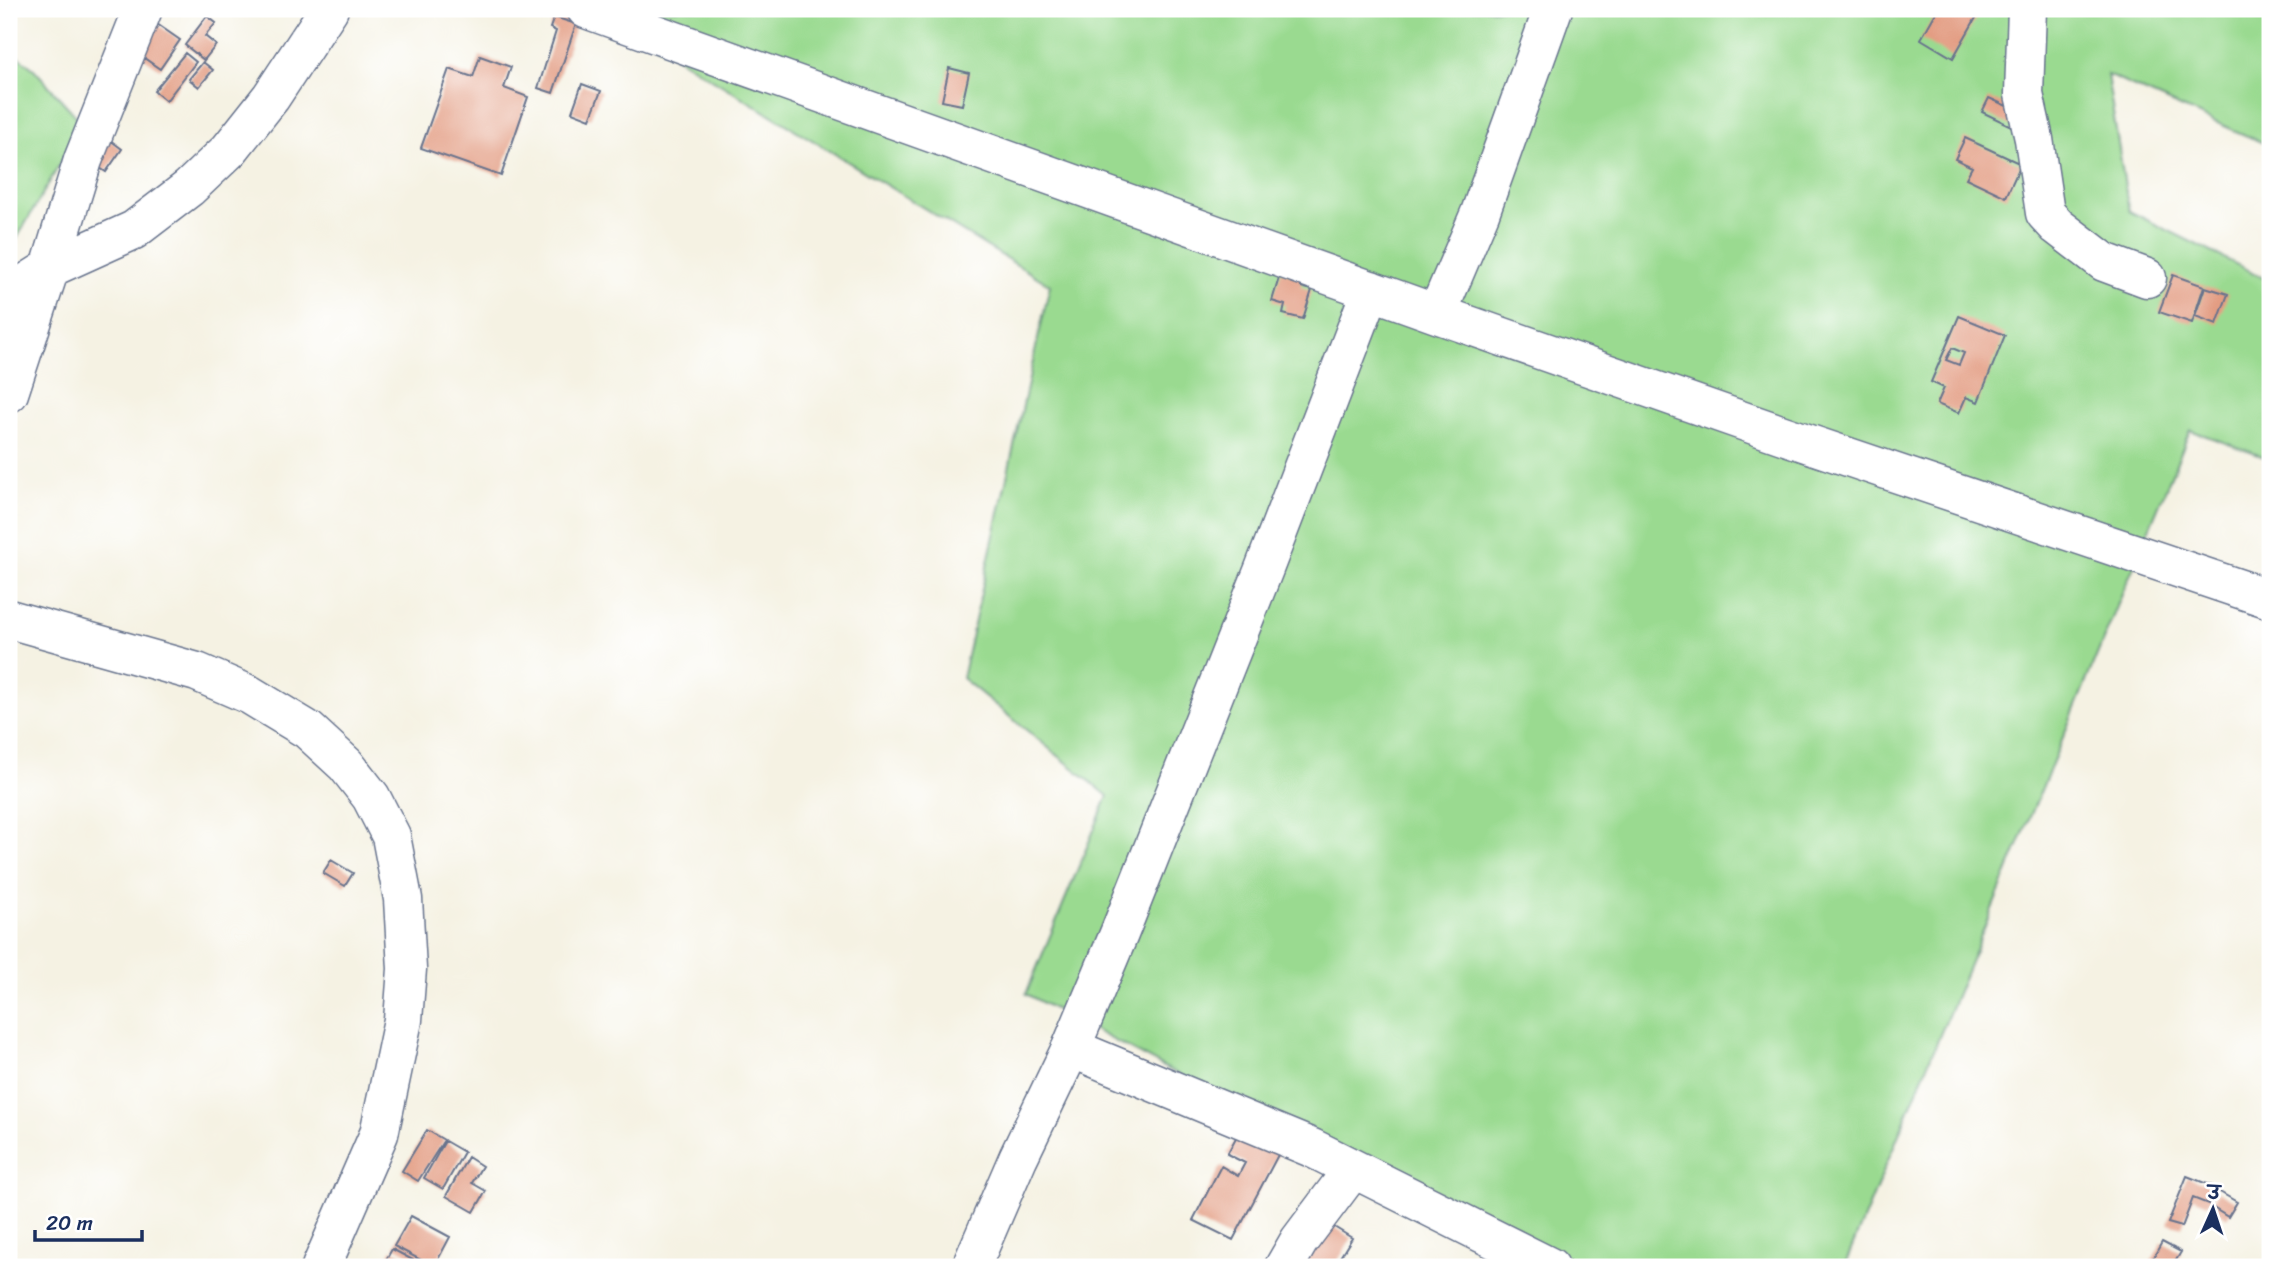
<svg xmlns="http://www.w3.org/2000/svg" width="2279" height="1276" viewBox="0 0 2279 1276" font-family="Sriracha,'Playpen Sans Deva',sans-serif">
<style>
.green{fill:#9ada90;stroke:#5a8477;stroke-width:2}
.building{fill:#e39d83;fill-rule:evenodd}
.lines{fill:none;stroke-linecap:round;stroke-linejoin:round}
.minor-casing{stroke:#67738d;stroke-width:41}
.minor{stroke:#fff;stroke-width:38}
</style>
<rect width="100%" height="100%" fill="#fff"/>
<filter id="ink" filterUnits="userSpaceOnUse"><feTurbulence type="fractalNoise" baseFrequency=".0143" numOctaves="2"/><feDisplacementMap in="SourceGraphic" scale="14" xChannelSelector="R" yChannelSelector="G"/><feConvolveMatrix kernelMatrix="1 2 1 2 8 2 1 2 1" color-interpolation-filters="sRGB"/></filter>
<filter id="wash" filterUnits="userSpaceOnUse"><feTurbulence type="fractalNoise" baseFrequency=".00686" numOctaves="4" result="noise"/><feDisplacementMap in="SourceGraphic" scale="28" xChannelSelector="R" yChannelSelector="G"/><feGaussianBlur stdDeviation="1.57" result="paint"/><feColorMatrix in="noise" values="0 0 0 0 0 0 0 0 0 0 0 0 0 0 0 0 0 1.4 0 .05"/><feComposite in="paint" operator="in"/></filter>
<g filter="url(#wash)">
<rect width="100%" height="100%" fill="#f5f2e3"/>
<!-- green -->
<path class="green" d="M597 9H2270V146L2107 75 2129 211 2270 281V459L2190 430 1844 1267H1542L1026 994 1108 796 962 678 1050 285Z
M9 50 34 69 83 124 9 252Z"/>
<g id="blocks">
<!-- building -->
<path class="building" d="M1938 9H1981L1953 58 1921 39Z
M207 16 216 23 205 36 216 45 204 60 185 45Z
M554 17 576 24 553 93 538 88 556 31 550 28Z
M157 24 180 40 160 69 137 53Z
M185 53 196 62 166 101 154 91Z
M480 56 511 67 504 88 528 97 501 176 421 148 449 69 473 77Z
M203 62 213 70 199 87 189 79Z
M949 68 969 73 962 105 942 101Z
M582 84 601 91 590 119 572 112Z
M1989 98 2018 111 2011 126 1982 112Z
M1965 138 2021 164 2006 197 1966 178 1972 167 1955 159Z
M110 140 122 149 106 172 94 164Z
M1281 271 1303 277 1301 287 1312 290 1303 319 1283 314 1285 305 1272 301Z
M2173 275 2204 286 2192 323 2159 312Z
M2205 287 2228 294 2217 324 2195 316Z
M1959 316 2005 335 1978 402 1966 397 1959 413 1937 404 1944 388 1931 382ZM1952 348 1964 353 1959 365 1946 360Z
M331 860 353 873 345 886 323 873Z
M427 1130 444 1140 418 1181 402 1171Z
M1239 1132 1279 1153 1233 1240 1193 1220 1221 1166 1238 1176 1245 1163 1227 1154Z
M445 1141 464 1152 443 1189 424 1178Z
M468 1157 482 1166 472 1183 486 1191 474 1212 446 1196Z
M2187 1176 2215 1187 2208 1204 2193 1198 2182 1227 2168 1223Z
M2218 1191 2237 1202 2228 1217 2210 1206Z
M411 1216 450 1237 434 1267 394 1246Z
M1321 1219 1352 1238 1334 1267H1296Z
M2162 1242 2181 1252 2172 1267H2148Z
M392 1249 426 1267H382Z"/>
</g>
</g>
<g filter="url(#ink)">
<use href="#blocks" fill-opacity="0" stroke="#67738d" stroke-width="2"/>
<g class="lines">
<defs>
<path id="minor" d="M586 9 1437 314 1783 435 2270 599
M2027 9 2024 94 2034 139 2045 213 2057 226 2104 262 2147 278
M9 294 50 268 134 230 189 188 229 150 271 97 329 9
M1437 314 1480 213 1553 9
M9 393 50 268 83 160 143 9
M9 619 197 672 250 695 308 730 346 765 371 797 391 836 403 899 407 969 403 1020 379 1134 321 1267
M1071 1048 1312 1148 1550 1267
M971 1267 1018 1158 1071 1048 1119 934 1264 569 1371 290
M1284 1267 1299 1241 1353 1169"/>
</defs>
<!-- minor casing -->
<use href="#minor" class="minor-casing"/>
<!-- minor -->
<use href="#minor" class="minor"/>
</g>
</g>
<!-- margin -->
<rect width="2279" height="1276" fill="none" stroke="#fff" stroke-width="35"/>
<!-- north arrow -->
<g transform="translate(2213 1209) rotate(3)" stroke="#ffffff" stroke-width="5" paint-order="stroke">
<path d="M0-5L12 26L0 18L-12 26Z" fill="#1b2f5e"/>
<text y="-10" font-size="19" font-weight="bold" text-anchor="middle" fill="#1b2f5e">उ</text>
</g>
<!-- scale -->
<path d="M35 1230v10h107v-10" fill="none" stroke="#1b2f5e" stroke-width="3.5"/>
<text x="46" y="1230" font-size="21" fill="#1b2f5e" stroke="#ffffff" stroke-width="5" paint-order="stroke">20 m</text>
</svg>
